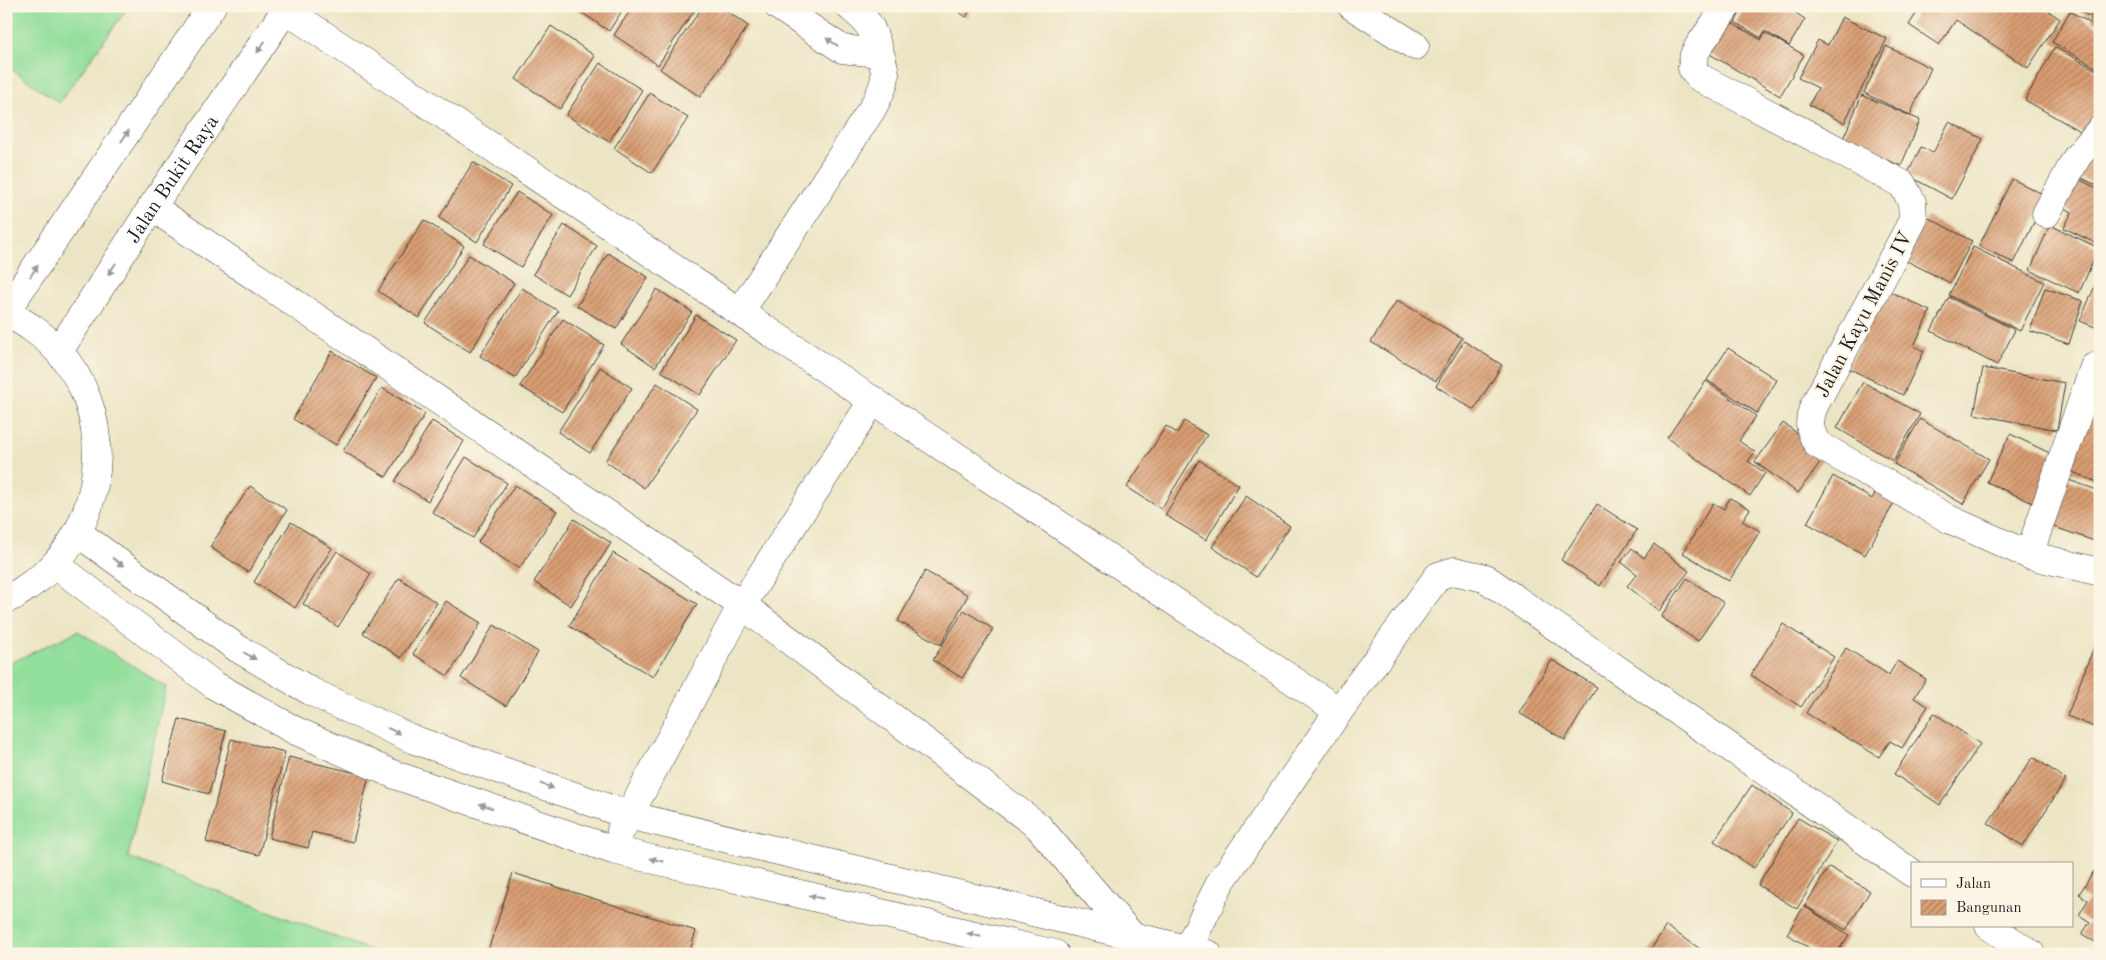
<svg xmlns="http://www.w3.org/2000/svg" width="2106" height="960" viewBox="0 0 2106 960" font-family="'Old Standard TT',serif">
<style>
.grass{fill:#92de9b;stroke:#577d5c}
.building{fill:url(#building-hatch)}
.lines{fill:none;stroke-linecap:round;stroke-linejoin:round}
.street-casing{stroke:#3b3a35;stroke-width:29}
.street{stroke:#fff;stroke-width:28}
.oneway{fill:#999}
.labels{text-anchor:middle;stroke-width:4.5;stroke-linejoin:round;paint-order:stroke}
.street-label{font-size:20px;fill:#1c1c1c;stroke:#fcf5e5}
</style>
<defs>
<pattern id="building-hatch" width="6" height="6" patternUnits="userSpaceOnUse" patternTransform="scale(1.25)"><rect width="6" height="6" fill="#d99e73"/><path d="M-1 1l2-2M0 6l6-6M5 7l2-2" fill="none" stroke="#af805e"/></pattern>
</defs>
<rect width="100%" height="100%" fill="#fcf5e5"/>
<filter id="ink" filterUnits="userSpaceOnUse"><feTurbulence type="fractalNoise" baseFrequency=".02" numOctaves="2"/><feDisplacementMap in="SourceGraphic" scale="10" xChannelSelector="R" yChannelSelector="G"/><feConvolveMatrix kernelMatrix="1 2 1 2 8 2 1 2 1" color-interpolation-filters="sRGB"/></filter>
<filter id="wash" filterUnits="userSpaceOnUse"><feTurbulence type="fractalNoise" baseFrequency=".0096" numOctaves="4" result="noise"/><feDisplacementMap in="SourceGraphic" scale="20" xChannelSelector="R" yChannelSelector="G"/><feGaussianBlur stdDeviation="1.12" result="paint"/><feColorMatrix in="noise" values="0 0 0 0 0 0 0 0 0 0 0 0 0 0 0 0 0 1.4 0 .05"/><feComposite in="paint" operator="in"/></filter>
<g filter="url(#wash)">
<rect width="100%" height="100%" fill="#ece5c5"/>
<!-- grass -->
<path class="grass" d="M6 6H129L59 103 6 65Z
M78 631 166 687 128 857 380 954H6V665Z"/>
<g id="blocks">
<!-- building -->
<path class="building" d="M572 6H625L609 31Z
M633 6H697L658 65 614 35Z
M703 6H720L748 26 700 97 660 69Z
M951 6H973L966 17Z
M1744 6H1785L1805 19 1789 46 1765 31 1761 38 1735 22Z
M1921 6H2041L2060 19 2028 68 1956 20 1939 45 1909 25Z
M2073 6H2096L2090 17Z
M2098 6H2100V26L2090 20Z
M2070 11 2100 29V70L2052 42Z
M1842 17 1887 39 1844 123 1809 105 1818 88 1798 78 1818 40 1828 45Z
M1727 20 1761 40 1765 33 1804 55 1780 96 1708 53Z
M551 26 595 56 560 109 516 79Z
M1886 46 1931 68 1910 115 1864 93Z
M2055 47 2100 72V108L2085 134 2025 100Z
M600 63 642 90 609 142 566 115Z
M650 93 688 118 652 173 614 148Z
M1862 95 1920 120 1901 166 1842 141Z
M1949 122 1983 139 1952 199 1907 175 1921 147 1933 153Z
M2100 149V187L2075 175Z
M473 162 511 186 477 242 439 218Z
M2075 177 2100 190V245L2064 228 2072 212 2061 206Z
M2012 179 2047 196 2014 263 1979 246Z
M517 192 553 215 521 267 484 244Z
M1927 217 1972 241 1950 283 1905 260Z
M424 220 464 246 419 318 378 291Z
M564 225 597 246 567 295 533 274Z
M2050 225 2099 248 2079 293 2030 270Z
M1973 247 2044 282 2020 331 1949 295Z
M608 253 648 277 616 329 577 306Z
M469 255 514 283 470 352 425 323Z
M2100 274V329L2080 321Z
M522 288 558 311 515 378 480 356Z
M2045 288 2083 301 2069 344 2030 331Z
M657 289 692 312 655 367 621 344Z
M1887 290 1930 311 1914 346 1924 351 1903 395 1848 368Z
M1949 297 2015 330 1997 365 1931 331Z
M1397 300 1462 338 1436 381 1371 342Z
M696 315 736 340 700 395 661 371Z
M563 319 604 345 562 412 520 386Z
M1464 341 1502 365 1474 410 1436 386Z
M1728 348 1777 380 1757 413 1707 380Z
M332 351 376 378 336 445 293 419Z
M600 367 632 388 590 453 558 432Z
M1983 368 2065 383 2057 430 1974 414Z
M1706 381 1756 416 1739 441 1755 452 1748 461 1765 473 1750 496 1667 438Z
M1863 382 1920 414 1893 461 1837 428Z
M657 383 697 409 644 488 605 461Z
M382 388 425 414 386 477 343 451Z
M2090 405 2100 408V483L2065 469Z
M1920 419 1989 459 1963 504 1894 464Z
M432 421 464 441 428 501 395 481Z
M1184 421 1207 435 1161 509 1127 487 1166 426 1177 433Z
M1783 423 1826 454 1798 493 1755 462Z
M2010 434 2060 458 2037 505 1987 482Z
M466 457 507 483 473 538 432 512Z
M1199 460 1239 485 1206 540 1165 515Z
M1833 476 1872 499 1876 491 1895 501 1865 555 1807 523Z
M2063 478 2100 491V543L2046 524Z
M515 485 557 511 519 569 478 542Z
M250 486 287 510 248 572 210 547Z
M1246 496 1290 526 1256 577 1212 547Z
M1730 498 1750 509 1742 521 1760 531 1729 581 1683 553 1713 503 1724 509Z
M1597 504 1637 530 1600 586 1561 560Z
M574 519 611 543 571 606 534 582Z
M291 522 332 548 295 608 254 582Z
M1654 544 1689 571 1659 611 1627 586 1637 574 1621 562 1632 548 1644 558Z
M337 551 371 574 338 627 303 604Z
M613 553 697 604 653 677 569 626Z
M925 571 968 595 941 645 898 621Z
M399 578 437 603 401 658 363 633Z
M1687 578 1724 603 1698 641 1661 617Z
M446 601 481 623 448 676 413 654Z
M964 610 993 629 962 678 933 660Z
M1783 624 1834 657 1801 707 1751 675Z
M494 625 538 652 506 706 461 678Z
M2095 644 2100 646 2099 729 2067 716Z
M1846 648 1889 675 1897 661 1926 679 1914 698 1928 706 1902 748 1890 741 1879 757 1806 713Z
M1552 660 1597 687 1565 740 1519 713Z
M1934 713 1980 744 1940 805 1894 774Z
M179 719 226 731 209 794 162 781Z
M231 739 285 752 259 855 206 842Z
M289 757 369 776 353 842 312 832 308 848 269 838Z
M2033 757 2066 779 2023 846 1988 823Z
M1752 785 1792 813 1754 868 1714 841Z
M1798 818 1837 841 1797 909 1758 885Z
M2100 862V945L2082 934 2090 922 2079 915 2088 900 2079 894Z
M1829 867 1870 891 1846 930 1805 906Z
M513 873 696 931 689 954H487Z
M1804 906 1849 935 1836 954H1819L1787 934Z
M1666 926 1708 954H1648Z"/>
</g>
</g>
<g filter="url(#ink)">
<use href="#blocks" fill-opacity="0" stroke="#3b3a35" stroke-width="1"/>
<g class="lines">
<defs>
<g id="street">
<path d="M778 6 842 49 878 53"/>
<path d="M1352 6 1415 46"/>
<path d="M1727 6 1700 44 1694 55 1692 68 1699 77 1902 184 1912 202 1913 220 1814 406C1808 421 1809 430 1817 444L1949 519 2029 555 2100 572"/>
<path d="M286 10 1339 711"/>
<path d="M152 207 742 605 1038 826 1131 935"/>
<path d="M2046 214 2077 157 2100 130"/>
<path d="M6 311 212 6"/>
<path d="M6 312C25 323 43 334 58 351 112 410 108 505 56 563 45 576 28 586 14 596L6 599"/>
<path d="M740 312 872 109C877 99 884 88 885 77 886 68 875 38 871 29 866 19 857 13 849 6"/>
<path id="s1" d="M59 351 152 207 288 6"/>
<path d="M78 533 237 648 312 692 412 739 628 815 1208 954"/>
<path d="M2029 555 2094 367"/>
<path d="M55 564 214 685 294 730 395 775 613 850 1055 954"/>
<path d="M621 830 742 605 873 400"/>
<path d="M1989 926 2031 954"/>
<path d="M1188 954V948L1220 883 1339 711 1438 576 1454 571 1485 578 1912 873"/>
</g>
</defs>
<!-- street casing -->
<use href="#street" class="street-casing"/>
<!-- street -->
<use href="#street" class="street"/>
</g>
<!-- one-way arrows -->
<defs><path id="oneway-solid" d="M-6-.8H1V-3.2L6.5 0L1 3.2V.8H-6Z" transform="scale(1.25)"/></defs>
<g class="oneway">
<use href="#oneway-solid" transform="translate(832 42) rotate(-147)"/>
<use href="#oneway-solid" transform="translate(261 47) rotate(124)"/>
<use href="#oneway-solid" transform="translate(125 136) rotate(-56)"/>
<use href="#oneway-solid" transform="translate(112 269) rotate(123)"/>
<use href="#oneway-solid" transform="translate(34 271) rotate(-56)"/>
<use href="#oneway-solid" transform="translate(118 562) rotate(36)"/>
<use href="#oneway-solid" transform="translate(250 656) rotate(30)"/>
<use href="#oneway-solid" transform="translate(394 731) rotate(25)"/>
<use href="#oneway-solid" transform="translate(547 786) rotate(19)"/>
<use href="#oneway-solid" transform="translate(486 806) rotate(-161)"/>
<use href="#oneway-solid" transform="translate(657 860) rotate(-167)"/>
<use href="#oneway-solid" transform="translate(816 897) rotate(-167)"/>
<use href="#oneway-solid" transform="translate(974 935) rotate(-167)"/>
</g>
</g>
<g class="labels">
<!-- street labels -->
<g class="street-label">
<text dy="7" stroke="none"><textPath href="#s1" startOffset="206">Jalan Bukit Raya</textPath></text>
<text transform="translate(1863 314) rotate(-62)" y="7">Jalan Kayu Manis IV</text>
</g>
</g>
<!-- margin -->
<rect width="2106" height="960" fill="none" stroke="#fcf5e5" stroke-width="25"/>
<!-- legend -->
<rect x="1911" y="862" width="162" height="65" fill="#fcf5e5" stroke="#a29e95"/>
<rect x="1921" y="879" width="25" height="8" fill="#ffffff" stroke="#a29e95"/>
<text x="1956" y="888" font-size="15" fill="#1c1c1c">Jalan</text>
<rect x="1921" y="900" width="25" height="15" fill="url(#building-hatch)" stroke="#a29e95"/>
<text x="1956" y="912" font-size="15" fill="#1c1c1c">Bangunan</text>
</svg>
